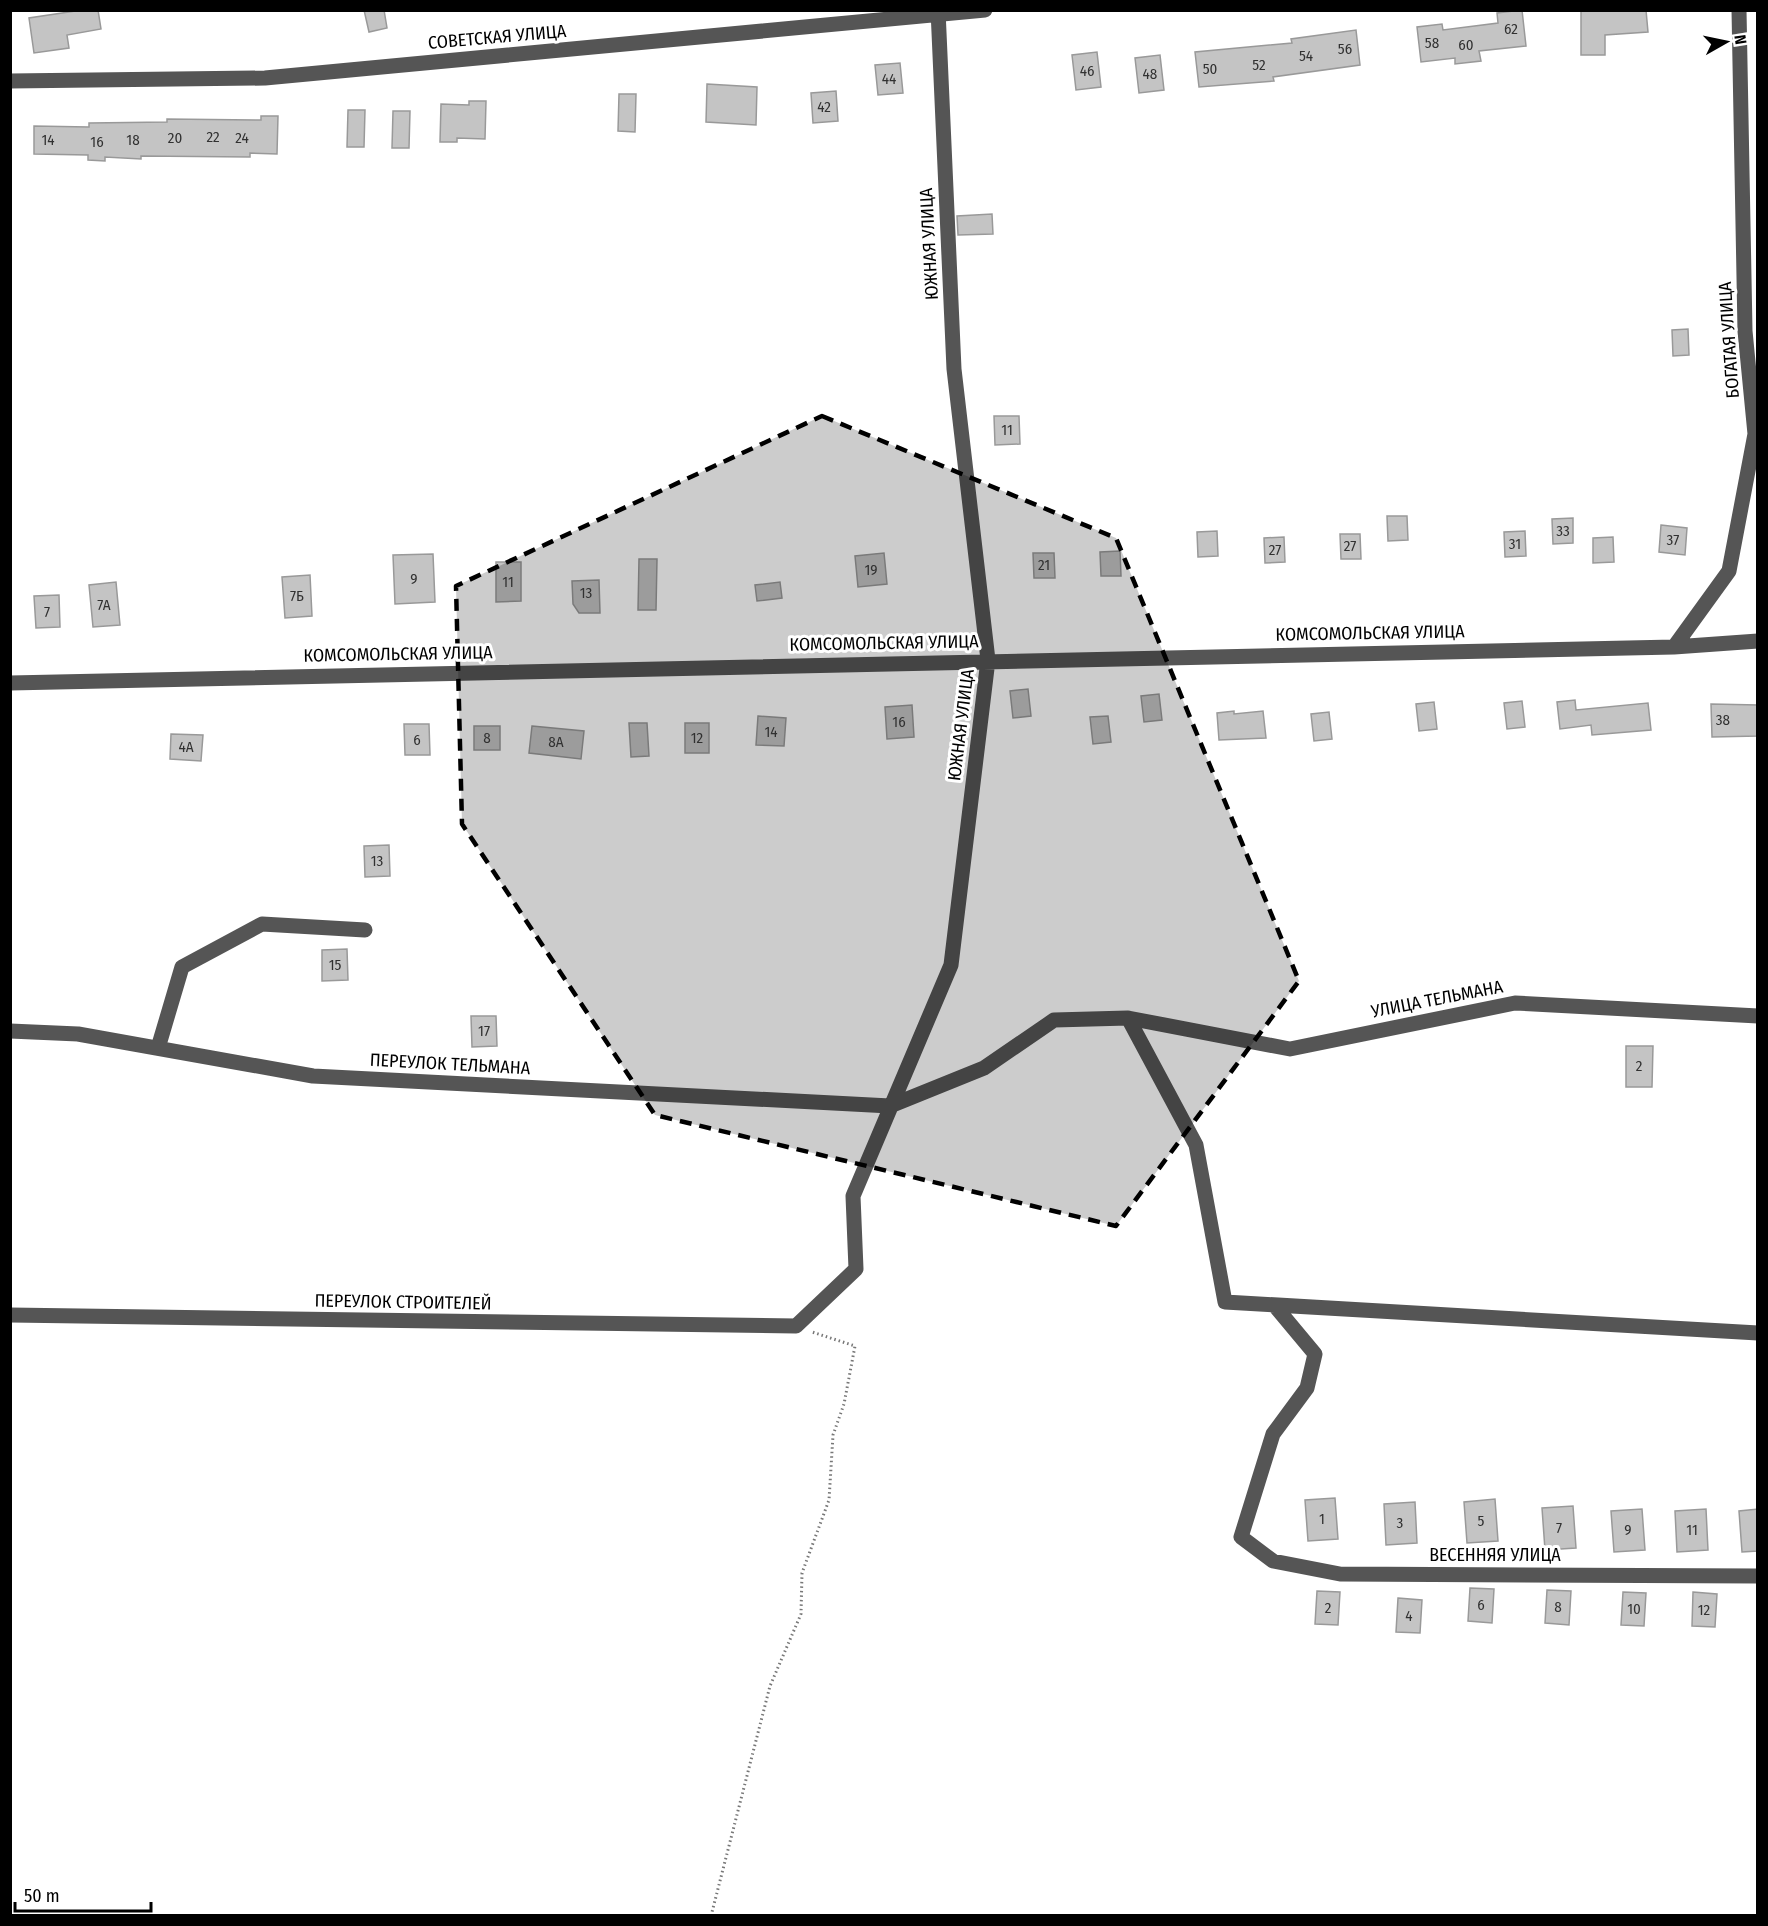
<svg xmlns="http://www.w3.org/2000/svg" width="1768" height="1926" viewBox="0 0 1768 1926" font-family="'Fira Sans Condensed',sans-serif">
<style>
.building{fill:#c4c4c4;stroke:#999;stroke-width:1.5}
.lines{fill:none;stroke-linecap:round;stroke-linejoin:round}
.path{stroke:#777;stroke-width:3;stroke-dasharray:1.5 3;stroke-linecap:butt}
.minor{stroke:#555;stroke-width:15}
.marked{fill:#000;fill-opacity:0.2;stroke:#000;stroke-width:4.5;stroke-dasharray:12 8;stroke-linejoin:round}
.labels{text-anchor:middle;stroke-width:6;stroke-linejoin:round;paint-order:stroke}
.number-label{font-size:15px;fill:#313131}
.street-label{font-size:18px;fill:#000;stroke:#fff}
</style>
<rect width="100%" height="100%" fill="#fff"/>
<!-- building -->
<path class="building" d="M82 10H98L101 29 67 35 69 48 34 53 29 18Z
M364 10H384L387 28 369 32Z
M1522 10 1526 46 1479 51 1481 61 1455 64V58L1421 62 1417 27 1442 24 1443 30 1498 23 1497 13Z
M1581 10H1646L1648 32 1605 35V55H1581Z
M1356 30 1360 65 1273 77 1274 81 1199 87 1195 52 1292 43 1291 39Z
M1097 52 1101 87 1076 90 1072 55Z
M1160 55 1164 90 1139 93 1135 58Z
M900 63 903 93 878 95 875 65Z
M707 84 757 87 756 125 706 122Z
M836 91 838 121 813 123 811 93Z
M619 94H636L635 132 618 131Z
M469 101H486L485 139 457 138V142H440L441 104 469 105Z
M348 110H365L364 147H347Z
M393 111H410L409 148H392Z
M261 116H278L277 154 250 153V157L141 156V159L105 157V161L88 160V155L34 154V126L89 127V123L167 122V119L261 120Z
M992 214 993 234 958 235 957 216Z
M1688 329 1689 355 1673 356 1672 330Z
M994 416H1019L1020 444 995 445Z
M1387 516H1407L1408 540 1388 541Z
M1573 518V543L1553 544 1552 519Z
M1661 525 1687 528 1685 555 1659 552Z
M1217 531 1218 556 1198 557 1197 532Z
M1525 531 1526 556 1505 557 1504 532Z
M1340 534H1360L1361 559H1341Z
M1284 537 1285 562 1265 563 1264 538Z
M1613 537 1614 562 1593 563V538Z
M1120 551 1121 576H1101L1100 552Z
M884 553 887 584 858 587 855 556Z
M1033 553H1054L1055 578H1034Z
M433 554 435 602 395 604 393 555Z
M639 559H657L656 610H638Z
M496 562H521V601L496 602Z
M310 575 312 616 285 618 282 577Z
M599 580 600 613H579L573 604 572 581Z
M116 582 120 625 93 627 89 585Z
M780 582 782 598 757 601 755 585Z
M59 595 60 627 36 628 34 596Z
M1028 689 1031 716 1013 718 1010 691Z
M1159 694 1162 720 1144 722 1141 696Z
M1575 700 1576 710 1648 703 1651 730 1592 735 1591 725 1560 729 1557 702Z
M1522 701 1525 727 1507 729 1504 703Z
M1434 702 1437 729 1419 731 1416 704Z
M1711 704 1758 705V736L1712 737Z
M912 705 914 737 887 739 885 707Z
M1234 711V714L1263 711 1266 738 1219 740 1217 713Z
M1329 712 1332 739 1314 741 1311 714Z
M758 716 786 718 784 746 756 745Z
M1108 716 1111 742 1093 744 1090 717Z
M629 723H647L649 756 631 757Z
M685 723H709V753H685Z
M404 724H429L430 755H405Z
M474 726H500V750H474Z
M532 726 584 731 581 759 529 753Z
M171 734 203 735 201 761 170 759Z
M389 845 390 876 365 877 364 846Z
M347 949 348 980 322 981V950Z
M471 1016H496L497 1046 472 1047Z
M1626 1046H1653L1652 1087H1626Z
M1335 1498 1338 1539 1308 1541 1305 1500Z
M1495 1499 1498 1541 1467 1543 1464 1502Z
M1415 1502 1417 1543 1386 1545 1384 1504Z
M1573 1506 1576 1548 1545 1550 1542 1508Z
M1642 1509 1645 1550 1614 1552 1611 1511Z
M1706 1509 1708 1550 1677 1552 1675 1511Z
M1758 1509V1551L1742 1552 1739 1511Z
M1470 1588 1494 1589 1492 1623 1468 1621Z
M1547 1590 1571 1591 1569 1625 1545 1623Z
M1317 1591 1340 1592 1338 1625 1315 1624Z
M1623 1592 1646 1593 1644 1626 1621 1625Z
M1693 1592 1717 1594 1715 1627 1692 1626Z
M1398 1598 1422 1600 1420 1633 1396 1632Z"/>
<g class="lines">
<!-- path -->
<path class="path" d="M711 1916 770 1686 801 1614 802 1573 829 1500 833 1435 844 1404 855 1346 812 1332"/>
<!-- minor -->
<path class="minor" d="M10 81 265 78 985 10
M1674 647 1729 571 1755 434 1745 331 1739 10
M10 683 1674 647 1758 641
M1128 1018 1290 1049 1515 1003 1758 1016
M10 1031 78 1034 313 1076 890 1106 984 1068 1054 1020 1128 1018 1196 1145 1225 1302 1758 1333
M158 1048 182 967 262 924 365 930
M1275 1306 1315 1354 1307 1388 1273 1434 1241 1537 1273 1561 1340 1574 1758 1576
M10 1315 796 1326 856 1269 853 1196 951 965 988 660 954 369 938 10"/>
</g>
<!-- marked area -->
<path class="marked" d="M822 416 1116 538 1299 981 1116 1226 655 1115 462 824 456 586Z"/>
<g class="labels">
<!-- number labels -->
<g class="number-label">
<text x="1511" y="34">62</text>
<text x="1432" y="48">58</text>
<text x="1466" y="50">60</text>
<text x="1345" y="54">56</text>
<text x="1306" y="61">54</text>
<text x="1259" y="70">52</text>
<text x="1210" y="74">50</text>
<text x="1087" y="76">46</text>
<text x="1150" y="79">48</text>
<text x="889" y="84">44</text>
<text x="824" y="112">42</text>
<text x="213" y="142">22</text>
<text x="175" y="143">20</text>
<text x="242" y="143">24</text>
<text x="48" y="145">14</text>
<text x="133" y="145">18</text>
<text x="97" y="147">16</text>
<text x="1007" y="435">11</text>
<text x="1563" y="536">33</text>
<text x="1673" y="545">37</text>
<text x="1515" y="549">31</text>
<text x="1350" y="551">27</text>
<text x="1275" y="555">27</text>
<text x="1044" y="570">21</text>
<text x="871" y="575">19</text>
<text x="414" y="584">9</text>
<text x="508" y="587">11</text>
<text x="586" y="598">13</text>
<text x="297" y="601">7Б</text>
<text x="104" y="610">7А</text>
<text x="47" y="617">7</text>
<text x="1723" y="725">38</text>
<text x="899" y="727">16</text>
<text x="771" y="737">14</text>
<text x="487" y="743">8</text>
<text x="697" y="743">12</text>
<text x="417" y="745">6</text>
<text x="556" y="747">8А</text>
<text x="186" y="752">4А</text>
<text x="377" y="866">13</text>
<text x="335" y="970">15</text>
<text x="484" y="1036">17</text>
<text x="1639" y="1071">2</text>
<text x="1322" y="1524">1</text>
<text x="1481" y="1526">5</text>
<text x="1400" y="1528">3</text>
<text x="1559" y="1533">7</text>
<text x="1628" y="1535">9</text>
<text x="1692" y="1535">11</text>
<text x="1481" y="1610">6</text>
<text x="1558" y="1612">8</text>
<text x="1328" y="1613">2</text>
<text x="1634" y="1614">10</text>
<text x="1704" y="1615">12</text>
<text x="1409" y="1621">4</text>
</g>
<!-- street labels -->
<g class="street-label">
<text transform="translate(497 37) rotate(-5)" y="6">СОВЕТСКАЯ УЛИЦА</text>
<text transform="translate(929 244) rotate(-93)" y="6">ЮЖНАЯ УЛИЦА</text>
<text transform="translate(1729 340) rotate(-94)" y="6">БОГАТАЯ УЛИЦА</text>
<text transform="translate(1370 633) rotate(-1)" y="6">КОМСОМОЛЬСКАЯ УЛИЦА</text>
<text transform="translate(884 643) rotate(-1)" y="6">КОМСОМОЛЬСКАЯ УЛИЦА</text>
<text transform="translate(398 654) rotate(-1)" y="6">КОМСОМОЛЬСКАЯ УЛИЦА</text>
<text transform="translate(961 725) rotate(-83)" y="6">ЮЖНАЯ УЛИЦА</text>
<text transform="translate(1437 999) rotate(-11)" y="6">УЛИЦА ТЕЛЬМАНА</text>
<text transform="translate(450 1064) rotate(3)" y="6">ПЕРЕУЛОК ТЕЛЬМАНА</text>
<text transform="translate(403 1302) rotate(1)" y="6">ПЕРЕУЛОК СТРОИТЕЛЕЙ</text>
<text x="1495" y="1561">ВЕСЕННЯЯ УЛИЦА</text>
</g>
</g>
<!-- border -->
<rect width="1768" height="1926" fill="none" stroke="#000000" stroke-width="24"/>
<!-- north arrow -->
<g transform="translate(1726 42) rotate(81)" stroke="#ffffff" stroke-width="4.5" paint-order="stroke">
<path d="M0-4.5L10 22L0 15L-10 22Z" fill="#000000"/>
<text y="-9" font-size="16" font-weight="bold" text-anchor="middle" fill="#000000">N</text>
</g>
<!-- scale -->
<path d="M15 1902v9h136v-9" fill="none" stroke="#000000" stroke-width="3"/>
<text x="24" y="1902" font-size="18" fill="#000000" stroke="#ffffff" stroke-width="4.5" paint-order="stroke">50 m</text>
</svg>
